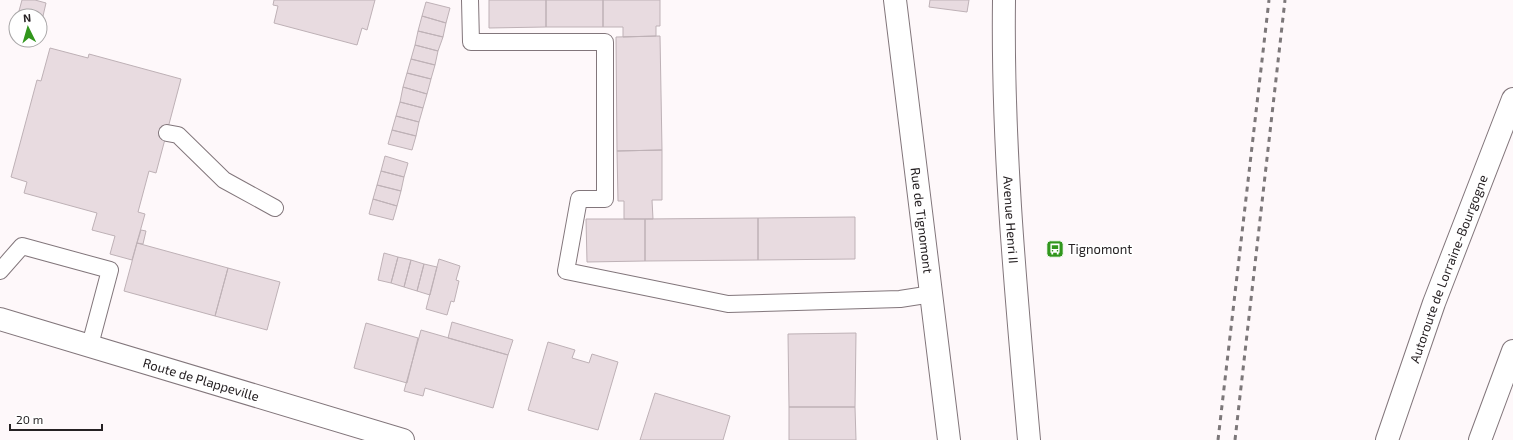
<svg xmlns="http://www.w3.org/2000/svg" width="1513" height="440" viewBox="0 0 1513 440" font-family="'Exo 2',sans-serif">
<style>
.building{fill:#e8dbe0;stroke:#beb1b6}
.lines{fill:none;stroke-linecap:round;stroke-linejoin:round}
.lane-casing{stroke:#82767b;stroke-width:18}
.street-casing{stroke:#82767b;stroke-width:24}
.secondary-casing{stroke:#82767b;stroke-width:24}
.primary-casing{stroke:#82767b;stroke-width:24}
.highway-casing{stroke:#82767b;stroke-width:24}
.lane{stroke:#fff;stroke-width:16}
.street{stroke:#fff;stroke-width:22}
.secondary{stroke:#fff;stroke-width:22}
.primary{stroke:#fff;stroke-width:22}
.highway{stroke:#fff;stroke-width:22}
.rail{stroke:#7c7779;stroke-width:3;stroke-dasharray:5 5;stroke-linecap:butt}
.labels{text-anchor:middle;stroke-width:3.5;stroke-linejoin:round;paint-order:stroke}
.street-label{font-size:13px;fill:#262123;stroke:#fff}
.poi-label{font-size:13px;fill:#262123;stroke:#fff;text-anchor:start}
</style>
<rect width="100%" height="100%" fill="#fef8fa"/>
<!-- building -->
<path class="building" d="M22 0H35L46 3 43 16 19 11Z
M274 0H375L367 30 362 28 357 45 274 23 278 6 273 5Z
M489 0H546V27L489 28Z
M546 0H603V27H546Z
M603 0H660V26H656V36L623 37V27H603Z
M930 0H969L967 12 929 7Z
M426 2 450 8 446 23 422 16Z
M422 16 446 23 443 37 418 31Z
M418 31 443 37 438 51 415 45Z
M660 36 662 150 617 151 616 37Z
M415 45 438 51 435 65 411 59Z
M50 48 88 58 89 54 181 79 156 173 149 171 138 212 145 214 132 260 110 254 115 236 92 230 97 213 24 193 27 182 11 177 37 80 41 81Z
M411 59 435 65 431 79 407 73Z
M407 73 431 79 427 94 403 87Z
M403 87 427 94 423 108 400 102Z
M400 102 423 108 419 122 396 116Z
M396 116 419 122 416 136 392 130Z
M392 130 416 136 412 150 388 144Z
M662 150V200H652L653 219H624V201H618L617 151Z
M385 156 408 163 404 177 381 171Z
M381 171 404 177 401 191 377 185Z
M377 185 401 191 397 206 373 199Z
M373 199 397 206 393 220 369 214Z
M855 217V259L758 260V218Z
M758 218V260L645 261V219Z
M586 219H645V261L587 262Z
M141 230 146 231 143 244 137 243Z
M137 243 228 268 215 316 124 291Z
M384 253 398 257 391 283 378 280Z
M398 257 411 260 404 287 391 283Z
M439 259 460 266 456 280 459 281 454 302 451 301 447 315 426 309Z
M411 260 424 264 417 291 404 287Z
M424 264 437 267 430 295 417 291Z
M228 268 280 282 267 330 215 316Z
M452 322 513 340 508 355 448 338Z
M366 323 418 338 407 383 354 368Z
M421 330 508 355 493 408 425 388 423 396 404 391Z
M856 333 855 407H789L788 334Z
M548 342 575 350 572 358 589 363 592 354 618 362 598 430 528 410Z
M655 393 730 416 723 440H640Z
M789 407H855L856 440H789Z"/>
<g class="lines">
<defs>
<path id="lane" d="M470 0 471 42H605V199H579L566 271 728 304 900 299 932 294
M167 133 178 135 224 180 275 208
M0 271 22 246 110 270 90 345"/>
<g id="street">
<path id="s1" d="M895 0 949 440"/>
</g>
<g id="secondary">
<path id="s2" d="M0 319 403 440"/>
</g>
<g id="primary">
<path id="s3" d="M1004 0C1002 147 1016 293 1029 440"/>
</g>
<g id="highway">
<path id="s4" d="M1387 440 1434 303 1513 99"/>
<path d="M1480 440 1513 351"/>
</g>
</defs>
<!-- lane casing -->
<use href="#lane" class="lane-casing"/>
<!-- street casing -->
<use href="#street" class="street-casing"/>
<!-- secondary casing -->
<use href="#secondary" class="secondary-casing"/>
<!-- primary casing -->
<use href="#primary" class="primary-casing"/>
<!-- highway casing -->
<use href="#highway" class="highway-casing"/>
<!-- lane -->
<use href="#lane" class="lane"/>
<!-- street -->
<use href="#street" class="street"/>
<!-- secondary -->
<use href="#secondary" class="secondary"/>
<!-- primary -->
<use href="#primary" class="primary"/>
<!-- highway -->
<use href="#highway" class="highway"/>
<!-- rail -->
<path class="rail" d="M1218 440 1269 0
M1235 440 1285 0"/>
</g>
<!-- icons -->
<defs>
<symbol id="bus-square" viewBox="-11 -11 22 22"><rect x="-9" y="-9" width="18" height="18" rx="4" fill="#31961c" stroke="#fff"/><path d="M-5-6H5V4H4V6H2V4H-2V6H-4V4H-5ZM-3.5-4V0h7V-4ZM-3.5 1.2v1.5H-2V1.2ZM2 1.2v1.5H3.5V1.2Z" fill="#fff"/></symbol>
</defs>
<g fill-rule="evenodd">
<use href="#bus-square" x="1045" y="239" width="20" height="20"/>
</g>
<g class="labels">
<!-- street labels -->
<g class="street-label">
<text dy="5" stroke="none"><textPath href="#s1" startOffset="222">Rue de Tignomont</textPath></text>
<text dy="5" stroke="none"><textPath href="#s3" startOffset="220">Avenue Henri II</textPath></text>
<text dy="5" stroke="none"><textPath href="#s4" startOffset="182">Autoroute de Lorraine-Bourgogne</textPath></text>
<text dy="5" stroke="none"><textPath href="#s2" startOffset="210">Route de Plappeville</textPath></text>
</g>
<!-- poi labels -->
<g class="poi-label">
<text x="1068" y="254">Tignomont</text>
</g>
</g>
<!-- north arrow -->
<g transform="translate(28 28) rotate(355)"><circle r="19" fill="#ffffff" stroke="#a8a6a7"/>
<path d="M0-3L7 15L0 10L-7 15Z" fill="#31961c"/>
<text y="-6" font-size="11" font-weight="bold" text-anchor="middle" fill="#262123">N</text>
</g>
<!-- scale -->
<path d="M10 424v6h92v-6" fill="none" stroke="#262123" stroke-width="2"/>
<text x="16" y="424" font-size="12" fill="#262123" stroke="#ffffff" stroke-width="3" paint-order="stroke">20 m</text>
</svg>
